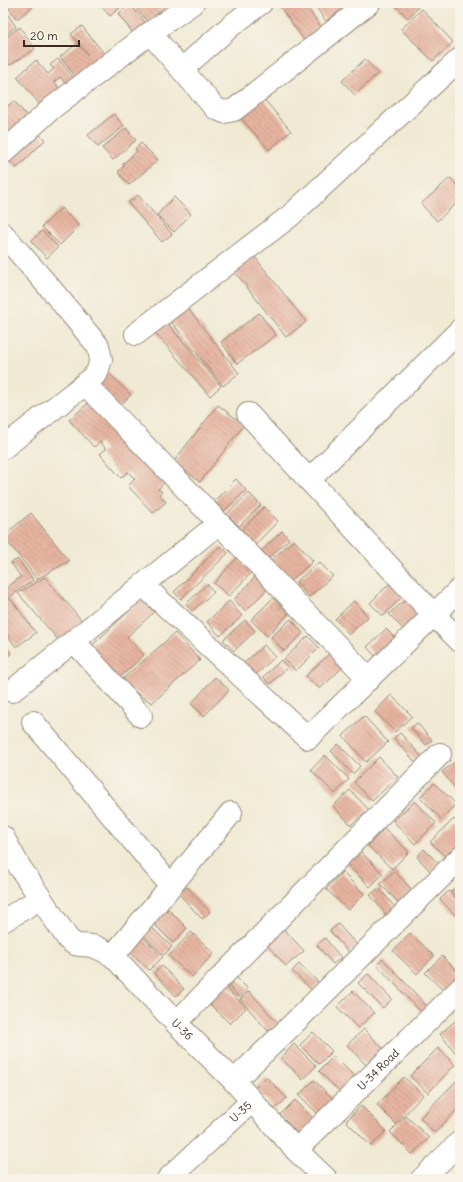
<svg xmlns="http://www.w3.org/2000/svg" width="463" height="1182" viewBox="0 0 463 1182" font-family="Delius,sans-serif">
<style>
.building{fill:url(#building-back-hatch)}
.lines{fill:none;stroke-linecap:round;stroke-linejoin:round}
.minor-casing{stroke:#968a79;stroke-width:24}
.minor{stroke:#fff;stroke-width:22}
.labels{text-anchor:middle;stroke-width:4;stroke-linejoin:round;paint-order:stroke}
.street-label{font-size:11px;fill:#3b2a1e;stroke:#f7f3e8}
</style>
<defs>
<pattern id="building-back-hatch" width="6" height="6" patternUnits="userSpaceOnUse"><rect width="6" height="6" fill="#e7b5a1"/><path d="M-1 5l2 2M0 0l6 6M5-1l2 2" fill="none" stroke="#bc9383"/></pattern>
</defs>
<rect width="100%" height="100%" fill="#f7f3e8"/>
<filter id="ink" filterUnits="userSpaceOnUse"><feTurbulence type="fractalNoise" baseFrequency=".025" numOctaves="2"/><feDisplacementMap in="SourceGraphic" scale="8" xChannelSelector="R" yChannelSelector="G"/><feConvolveMatrix kernelMatrix="1 2 1 2 8 2 1 2 1" color-interpolation-filters="sRGB"/></filter>
<filter id="wash" filterUnits="userSpaceOnUse"><feTurbulence type="fractalNoise" baseFrequency=".012" numOctaves="4" result="noise"/><feDisplacementMap in="SourceGraphic" scale="16" xChannelSelector="R" yChannelSelector="G"/><feGaussianBlur stdDeviation="0.9" result="paint"/><feColorMatrix in="noise" values="0 0 0 0 0 0 0 0 0 0 0 0 0 0 0 0 0 1.4 0 .05"/><feComposite in="paint" operator="in"/></filter>
<g filter="url(#wash)">
<rect width="100%" height="100%" fill="#f0ead4"/>
<g id="blocks">
<!-- building -->
<path class="building" d="M5 3H31L34 6 17 19Z
M99 3H125L110 16Z
M132 3H168L148 22Z
M277 3H304L321 27 304 40Z
M313 3H351L326 21Z
M393 3H420L421 4 408 18Z
M130 4 149 27 136 37 118 14Z
M3 7 16 27 3 36Z
M422 9 453 42 433 61 401 29Z
M82 26 110 61 81 83 60 57 78 43 88 55 71 34Z
M20 27 35 49 10 65 3 54V39Z
M58 59 78 83 71 89 60 77 54 82 62 91 42 107 17 77 36 60 48 74 54 69 50 65Z
M365 59 378 73 355 95 342 81Z
M262 97 291 131 269 150 239 116Z
M14 101 28 117 3 139V110Z
M114 114 124 126 98 147 88 135Z
M33 128 45 140 17 168 4 156Z
M126 128 136 140 113 160 102 148Z
M141 143 158 160 129 185 118 172 124 166 123 164 137 151 135 149Z
M450 178 460 188V200L437 221 421 204Z
M138 195 172 234 162 242 128 203Z
M174 197 191 214 174 232 157 215Z
M61 208 79 226 60 245 42 227Z
M42 231 58 247 47 258 31 241Z
M254 256 306 322 286 337 235 272Z
M186 306 239 373 223 386 169 319Z
M259 313 276 335 237 364 221 342Z
M163 318 221 386 210 396 151 328Z
M108 372 131 395 118 407 95 385Z
M94 398 167 480 158 489 162 492 159 494 166 502 153 513 128 486 135 479 128 472 121 478 100 454 106 449 100 442 94 447 69 420Z
M218 405 244 425 200 482 174 461Z
M236 479 246 490 224 511 214 501Z
M249 493 261 505 239 526 227 514Z
M264 507 278 521 254 546 240 532Z
M31 513 69 561 37 579 3 536Z
M282 531 289 539 266 561 259 553Z
M294 540 313 561 288 583 269 562Z
M220 546 228 553 181 599 174 592Z
M237 558 252 572 229 596 214 583Z
M18 559 33 580 3 602V587L5 589 21 577 11 563Z
M319 562 333 576 309 597 296 582Z
M45 577 83 622 60 642 18 593Z
M255 577 267 589 246 611 234 600Z
M391 582 404 595 383 616 370 603Z
M207 584 214 592 192 611 186 604Z
M411 595 426 612 405 631 389 614Z
M10 598 36 633 16 647 3 629V604Z
M273 598 289 613 267 636 251 620Z
M142 599 154 612 127 637 144 655 115 682 86 651Z
M229 601 242 616 220 636 207 622Z
M354 601 368 617 349 634 335 619Z
M291 619 303 633 284 651 271 637Z
M245 620 255 631 234 651 223 640Z
M386 629 397 640 377 658 367 647Z
M175 633 200 660 152 703 119 682Z
M308 636 319 648 296 671 284 659Z
M3 642 11 654 3 659Z
M264 645 275 657 254 676 243 664Z
M330 653 343 667 320 689 306 676Z
M281 660 288 667 270 684 263 677Z
M215 677 229 690 204 716 191 704Z
M391 695 412 716 395 732 375 712Z
M364 716 388 742 366 762 343 736Z
M417 723 432 740 426 745 411 728Z
M400 733 422 757 416 763 394 738Z
M338 744 360 766 353 774 331 751Z
M325 755 349 779 335 794 311 770Z
M379 757 398 777 372 801 354 782Z
M456 761 460 766V793L442 772Z
M434 783 456 804 441 819 420 797Z
M350 790 368 809 351 825 333 806Z
M415 801 436 823 415 844 393 821Z
M454 819 460 825V853L451 862 430 842Z
M384 828 409 852 392 869 368 846Z
M424 849 440 865 432 873 417 857Z
M359 850 383 874 370 887 346 863Z
M394 871 416 894 403 907 380 884Z
M342 872 364 894 348 910 326 889Z
M460 883V901L451 892Z
M187 887 210 912 202 919 179 894Z
M379 888 398 911 389 918 370 895Z
M449 891 460 903V920L440 899Z
M168 909 187 928 173 943 153 923Z
M148 924 172 947 164 955 140 932Z
M338 924 357 945 349 953 330 931Z
M281 926 304 951 286 966 264 942Z
M191 932 214 953 192 977 169 956Z
M139 933 163 957 149 970 125 947Z
M410 933 434 956 417 974 393 951Z
M325 938 341 958 333 964 317 945Z
M442 956 459 973 443 990 425 973Z
M383 959 427 1006 421 1012 377 965Z
M299 964 319 983 312 990 292 971Z
M162 966 184 989 176 996 154 973Z
M368 974 392 999 383 1008 358 983Z
M234 975 248 989 239 997 226 983Z
M223 984 246 1008 230 1024 206 1000Z
M249 991 278 1023 268 1031 240 999Z
M353 991 374 1013 358 1028 337 1007Z
M460 1017V1058L440 1034Z
M364 1029 386 1052 369 1068 347 1045Z
M313 1032 332 1051 319 1064 300 1045Z
M294 1044 316 1066 303 1080 281 1058Z
M438 1048 455 1065 428 1093 410 1076Z
M334 1056 358 1080 343 1095 319 1071Z
M266 1077 287 1098 275 1109 255 1088Z
M404 1077 423 1095 396 1124 377 1105Z
M314 1080 335 1101 320 1116 299 1095Z
M457 1080 460 1083V1106L435 1133 420 1118Z
M295 1100 316 1121 300 1136 280 1115Z
M361 1106 386 1131 371 1146 346 1121Z
M406 1116 429 1138 412 1154 390 1132Z"/>
</g>
</g>
<g filter="url(#ink)">
<use href="#blocks" fill-opacity="0" stroke="#968a79" stroke-width="1"/>
<g class="lines">
<defs>
<g id="minor">
<path d="M150 33 215 108 224 112 234 110 369 3"/>
<path d="M182 69 232 25 261 3"/>
<path d="M3 153 52 108 150 33 193 3"/>
<path d="M3 234 50 288 98 346 101 359 97 373 85 384 3 448"/>
<path d="M136 334 290 216 460 59"/>
<path d="M85 384 369 679"/>
<path d="M248 414 434 615 460 641"/>
<path d="M309 480 460 330"/>
<path d="M143 585 308 738 460 589"/>
<path d="M74 641 141 716"/>
<path d="M12 691 218 524"/>
<path d="M33 722 171 886"/>
<path id="s1" d="M3 837 19 866 68 939C78 948 80 944 92 946 100 948 106 952 113 956L176 1023 234 1081 296 1150 326 1179"/>
<path d="M3 921 41 898"/>
<path d="M113 956 231 813"/>
<path d="M176 1023 440 754"/>
<path d="M234 1081 290 1027 460 858"/>
<path id="s2" d="M296 1150 460 989"/>
<path id="s3" d="M168 1179 252 1101"/>
<path d="M422 1179 460 1142"/>
</g>
</defs>
<!-- minor casing -->
<use href="#minor" class="minor-casing"/>
<!-- minor -->
<use href="#minor" class="minor"/>
</g>
</g>
<g class="labels">
<!-- street labels -->
<g class="street-label">
<text dy="4" stroke="none"><textPath href="#s1" startOffset="271">U-36</textPath></text>
<text dy="4" stroke="none"><textPath href="#s2" startOffset="115">U-34 Road</textPath></text>
<text dy="4" stroke="none"><textPath href="#s3" startOffset="99">U-35</textPath></text>
</g>
</g>
<!-- margin -->
<rect width="463" height="1182" fill="none" stroke="#f7f3e8" stroke-width="16"/>
<!-- scale -->
<path d="M24 40v6h55v-6" fill="none" stroke="#3b2a1e" stroke-width="2"/>
<text x="30" y="40" font-size="12" fill="#3b2a1e" stroke="#f7f3e8" stroke-width="3" paint-order="stroke">20 m</text>
</svg>
